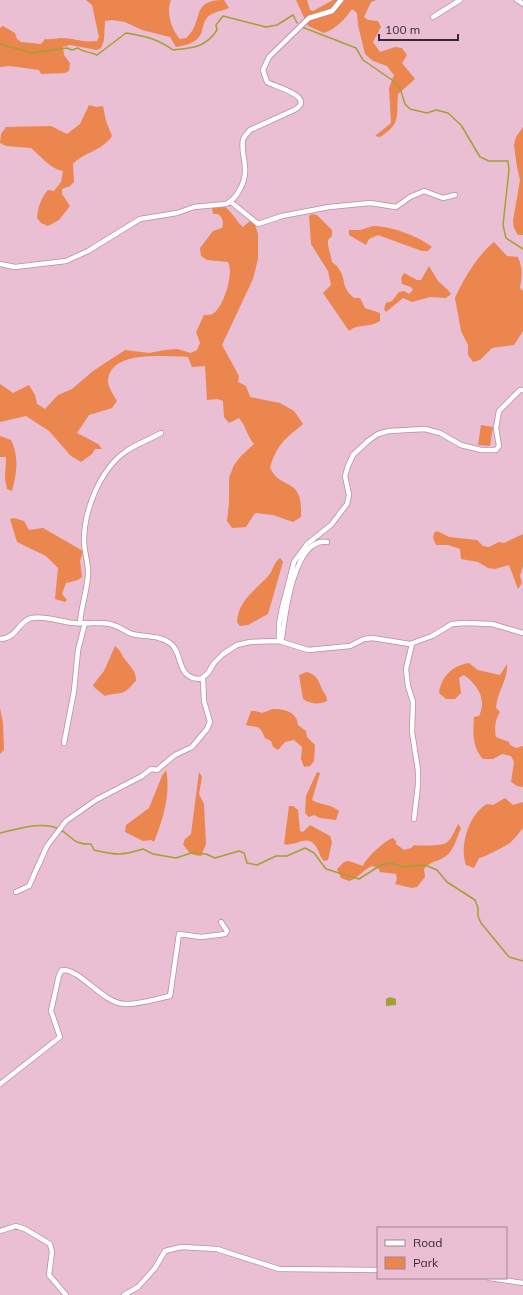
<svg xmlns="http://www.w3.org/2000/svg" width="523" height="1295" viewBox="0 0 523 1295" font-family="Mulish,sans-serif">
<style>
.green{fill:#ea864e}
.water{fill:#a3a034}
.lines{fill:none;stroke-linecap:round;stroke-linejoin:round}
.stream{stroke:#a3a034;stroke-width:1.5}
.minor-casing{stroke:#b88ea3;stroke-width:6}
.minor{stroke:#fff;stroke-width:4.5}
</style>
<rect width="100%" height="100%" fill="#eabed3"/>
<!-- green -->
<path class="green" d="M86 0H171C166 12 171 29 180 39L186 38C205 22 189 0 224 0L229 8C223 11 210 12 206 19 204 22 203 27 202 31 198 43 187 45 176 47L170 37 142 30 125 22 112 20 105 21 104 40 101 48 97 50 70 45 63 47 64 55 70 63 69 71 65 73 41 74 39 70 10 66 0 67V28L3 26 15 33 17 39 21 42 41 44 45 39C51 40 56 38 61 38 74 38 83 43 97 41L99 37 92 5Z
M296 0H307L310 10 313 11 333 0H376L371 2 364 17 368 20 378 21 381 27 373 42 380 52 395 47 402 48 407 55 402 63 415 79 398 94C396 116 402 123 380 137L375 136 391 123 389 88 394 75 387 66 373 61 365 54 358 25 357 13 352 9C345 19 336 29 324 33L308 26Z
M89 105 96 107 103 106 106 121 112 136C102 151 84 152 73 164L74 182 70 186 62 189V194L70 206 59 220 48 226 41 223 37 218C38 207 41 198 48 190L54 191 61 182 63 171C50 169 41 156 31 148L6 146 0 143 1 134 6 127 51 126 67 134 80 124Z
M523 127V235H518L514 228 513 221 520 180 517 167 514 145 516 137Z
M225 207C233 213 236 221 243 227L250 221 255 225 258 234V259L253 279 222 345 239 376 238 382 246 386 250 397 280 403 294 411 303 424C285 439 277 444 270 468 282 492 303 475 301 517L293 522 273 515 255 513 246 527 232 528 227 521 229 503V478L234 465 241 456 254 444C247 436 246 426 239 418L229 423 224 417 223 401 218 399 207 400 205 366 192 367 188 357C166 357 110 349 108 381 108 387 114 396 117 401L112 408 89 415 77 433 98 444 102 449H95L92 454 81 462 71 456 49 431 26 416 0 422V384L13 393 29 385 35 395 37 404 45 409 58 395 72 389 93 371 125 350 149 353 165 350 177 349 191 353 197 350 200 343 196 332 204 315C208 315 211 315 214 313 224 306 234 273 228 262L207 260 201 256 200 248 213 231 222 228C224 222 223 218 218 214H213L212 208Z
M312 214 317 215 332 230V236L328 240C327 247 331 254 332 262 334 264 338 266 339 269 347 281 340 286 354 298H360L365 308 380 313V321C370 328 358 323 349 331L323 293 331 285 328 271 311 244 309 216Z
M373 226C391 226 418 236 432 247L428 251H422L378 235 369 239 366 245 349 235V230H360Z
M494 242 507 256 518 257C523 270 522 274 520 288L523 291V331L514 345 492 348 480 360 473 362 468 355V345L461 331 455 298C464 278 477 256 494 242Z
M429 266 438 281 448 290 451 294 446 298 430 297 412 302 403 298 386 312 384 309 386 303 392 301 399 292 404 291 409 294 413 290 411 287 402 284 401 278 404 273 417 280H421Z
M481 425 493 427 490 446 478 445Z
M0 436 11 440C19 456 17 473 12 491L7 489 5 479 6 457H0Z
M14 518 24 521 29 530 43 528 83 551 80 561 82 577 78 580 66 583 62 594 67 600 65 602 55 599 58 568 46 556 17 542 10 519Z
M437 531 449 537 477 540 483 546 489 547 499 542 504 543 523 534V566L520 576 522 583 518 589 509 565 495 569 488 568 478 562 461 559 460 549 448 545H436L433 538 434 533Z
M280 558 283 562 268 614 248 625 240 626 237 622C238 600 256 590 269 575 274 569 273 563 280 558Z
M115 646C120 650 121 653 123 657 129 666 136 669 136 681 133 683 131 687 127 690 121 695 112 693 105 696L95 688 93 685 104 671Z
M469 663 478 670 500 675 507 664C508 681 497 691 496 708L500 712C495 720 494 728 496 737L509 742 510 745 516 748 523 746V787L517 786 511 782 514 762 511 756 502 754 493 759H483C472 747 473 732 474 717L479 716C487 700 478 685 464 675L459 678 461 693 455 699H446L439 693C441 677 453 665 469 663Z
M307 672C317 675 318 680 322 689 324 694 327 694 327 701 320 705 310 704 303 699L299 675Z
M0 708 3 723 4 750 0 754Z
M273 709C285 709 297 712 298 725L306 731 307 737 315 745 314 761 310 766 304 767 301 759 302 747 294 740 285 742 278 750 273 747 271 741 265 738C258 722 257 729 246 725L251 711H255L262 713Z
M166 770C171 794 163 819 154 842L151 840 143 841 125 832 126 825 149 808 162 776Z
M199 772 202 777 199 794 204 804 206 844 201 856C191 855 189 853 183 844L185 839 191 834Z
M317 772 320 773 312 800C319 805 329 803 339 811L336 820 320 818 314 815 309 817 305 813 306 796Z
M505 798 513 805 523 802V828C519 833 515 838 510 843 507 845 483 858 479 858L474 868 466 865C459 846 469 814 487 804L493 805Z
M289 806H293L298 810 300 831 303 832 310 825 330 836 332 842 328 860 324 861C319 856 319 849 314 844 306 835 295 847 284 844Z
M458 824 461 828C457 837 454 850 446 856 438 862 430 861 424 869L425 877 417 887 412 888 395 884 397 879 396 874 380 872 379 869 372 866C363 870 357 879 349 881L341 878 337 869 344 862 349 861 363 866C365 859 385 840 393 838L396 841V844L404 850 411 848 414 845C421 846 440 846 446 843 452 839 455 830 458 824Z"/>
<!-- water -->
<path class="water" d="M390 997 396 999V1005L386 1006V999Z"/>
<g class="lines">
<!-- stream -->
<path class="stream" d="M302 27 356 48 363 60 395 82 400 88 405 104 410 109 427 113 436 110 448 113 461 125 480 157 489 161H508L509 170 503 225 506 238 523 249
M0 44 32 53 67 48 72 50 78 48C83 52 90 52 97 55L126 33C145 36 158 39 173 50 192 48 205 48 217 30L216 25 223 16 266 27 277 25 293 15 297 23
M0 833C19 829 41 821 59 829 73 836 72 845 91 844L94 850C117 855 120 856 143 849L153 854 176 858 191 853 206 854 215 858 239 851 244 853 247 863 257 865 276 856H287L305 848 314 853 326 869 359 879 381 865 390 863 404 867 425 865 437 870 447 882 475 900 478 908V916L481 923 509 957 523 961"/>
<defs>
<path id="minor" d="M517 0 523 4
M433 17 460 0
M231 202 258 224 282 216 329 207 370 203 396 207 410 197 424 191 443 198 455 195
M0 264 15 267 66 261 88 251 140 219 177 213 194 207 226 204C237 199 246 181 245 169 245 159 241 150 243 140 244 136 248 133 250 130L294 110C318 97 273 86 267 82L263 70 269 57 309 18 332 11 341 0
M80 623C81 607 87 591 88 575 89 563 84 553 84 541 84 510 100 470 125 452 136 444 149 440 161 433
M282 638C285 615 294 537 327 542
M0 639C16 639 18 622 31 618 45 615 60 622 74 623 85 624 98 622 110 624 118 626 125 631 132 634 145 637 159 635 170 643 184 653 175 679 201 679L208 673 214 663 223 654 237 645 250 642 279 641 308 650 350 646 364 639 372 638 410 644 432 636 452 624 465 623 492 624 523 633
M279 641V624L282 608 294 562 307 544 331 525 347 504 349 495 345 476 348 466 353 455 368 441 378 434 389 431 425 429 440 433 461 445 481 450H496L499 446 496 428 499 411 520 390H523
M412 644 406 669 408 686 413 702 412 732 418 770V785L414 819
M64 743 74 691 78 650 85 623
M16 892 29 886 47 846 66 821 96 800 142 776 151 769 157 770 175 755 192 747 207 729 210 722 204 701 203 679
M0 1084 60 1037 51 1011 59 975 62 970C81 969 101 1002 124 1004 138 1005 156 999 170 996L179 934 201 937 225 934 227 931 221 922
M0 1231 16 1226 25 1229 50 1244 52 1252 49 1275 66 1295
M489 1278 523 1283
M124 1295 138 1287 155 1268 165 1251 181 1247 217 1249 279 1269 378 1270"/>
</defs>
<!-- minor casing -->
<use href="#minor" class="minor-casing"/>
<!-- minor -->
<use href="#minor" class="minor"/>
</g>
<!-- legend -->
<rect x="377" y="1227" width="130" height="52" fill="#eabed3" stroke="#a48292"/>
<rect x="385" y="1240" width="20" height="6" fill="#ffffff" stroke="#a48292"/>
<text x="413" y="1247" font-size="12" fill="#3a2931">Road</text>
<rect x="385" y="1257" width="20" height="12" fill="#ea864e" stroke="#a48292"/>
<text x="413" y="1267" font-size="12" fill="#3a2931">Park</text>
<!-- scale -->
<path d="M379 34v6h79v-6" fill="none" stroke="#3a2931" stroke-width="2"/>
<text x="385" y="34" font-size="12" fill="#3a2931" stroke="#eabed3" stroke-width="3" paint-order="stroke">100 m</text>
</svg>
